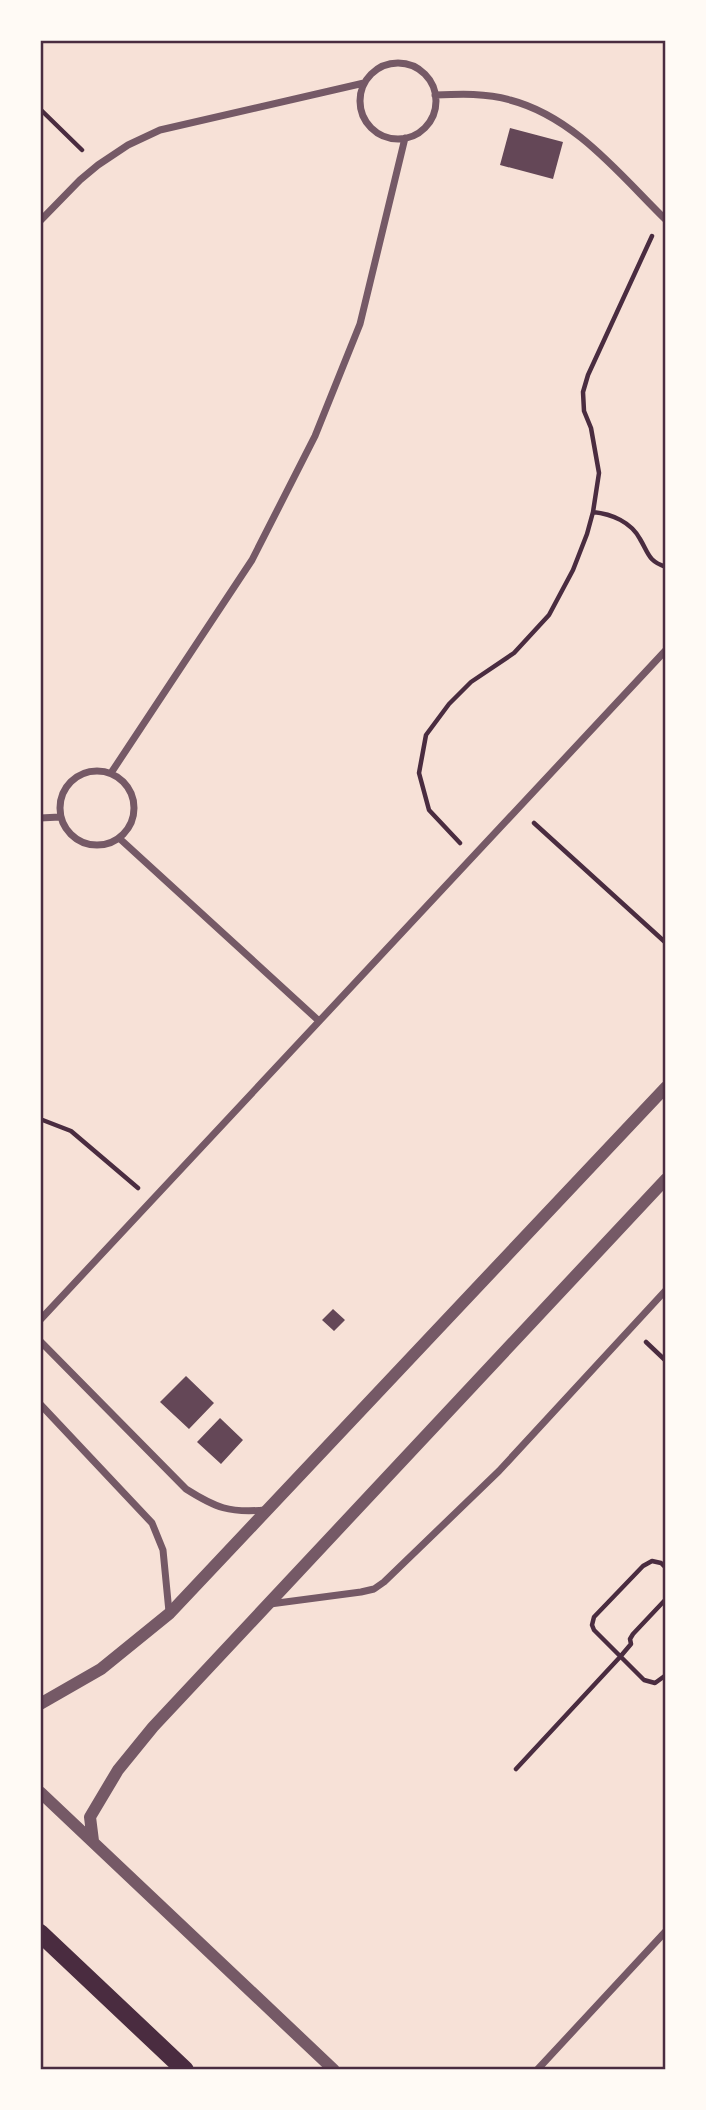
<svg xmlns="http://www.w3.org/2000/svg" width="706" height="2110" viewBox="0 0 706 2110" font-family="'Golos Text',sans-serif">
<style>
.building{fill:#644757}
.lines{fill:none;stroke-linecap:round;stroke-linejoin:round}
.path{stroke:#4a2c40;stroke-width:4.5}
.minor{stroke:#755966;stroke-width:7}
.tertiary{stroke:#755966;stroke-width:12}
.primary{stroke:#4a2c40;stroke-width:18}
.neatline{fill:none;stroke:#4a2c40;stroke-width:2.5}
</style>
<rect width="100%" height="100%" fill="#f7e1d7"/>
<!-- building -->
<path class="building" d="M510 128 563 142 553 179 500 165Z
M333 1309 345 1320 334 1331 322 1320Z
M186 1376 214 1403 189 1429 160 1402Z
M220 1418 243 1440 221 1464 197 1442Z"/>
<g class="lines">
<!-- path -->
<path class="path" d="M40 109 82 150
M593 512C612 514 631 522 640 539 649 554 648 561 666 567
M534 823 666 943
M460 843 429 810 419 773 426 735 449 704 471 682 514 653 549 615 573 570 587 534 593 512 599 473 591 428 584 411 583 392 588 375 652 236
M40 1119 71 1131 138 1188
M646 1342 666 1361
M666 1568 661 1563 652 1561 643 1566 594 1617 592 1625 594 1630 644 1680 655 1683 666 1675
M516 1769 620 1657 631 1644 630 1639 633 1634 666 1599"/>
<!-- minor -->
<path class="minor" d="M360 101a38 38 0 1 1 76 0a38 38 0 1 1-76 0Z
M435 95C461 94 486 93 510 100 575 117 620 175 666 220
M40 221 80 180 98 165 128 145 160 130 364 83
M60 808a37 37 0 1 1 74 0a37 37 0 1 1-74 0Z
M111 773 252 560 315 436 360 324 405 138
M40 818 60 817
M119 838 319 1021
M40 1320 666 650
M40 1341 186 1489C216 1508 229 1513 265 1510
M40 1404 152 1523 163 1550 169 1612
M270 1604 361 1592 374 1589 384 1582 499 1471 666 1290
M537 2070 666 1931"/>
<!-- tertiary -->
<path class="tertiary" d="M40 1704 101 1669 170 1613 666 1087
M40 1792 334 2070
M93 1841 90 1817 118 1770 153 1727 666 1179"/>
<!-- primary -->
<path class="primary" d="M40 1933 185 2070"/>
</g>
<!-- border -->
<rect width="706" height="2110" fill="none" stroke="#fffaf5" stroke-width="84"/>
<rect x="42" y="42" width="622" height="2026" class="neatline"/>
</svg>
